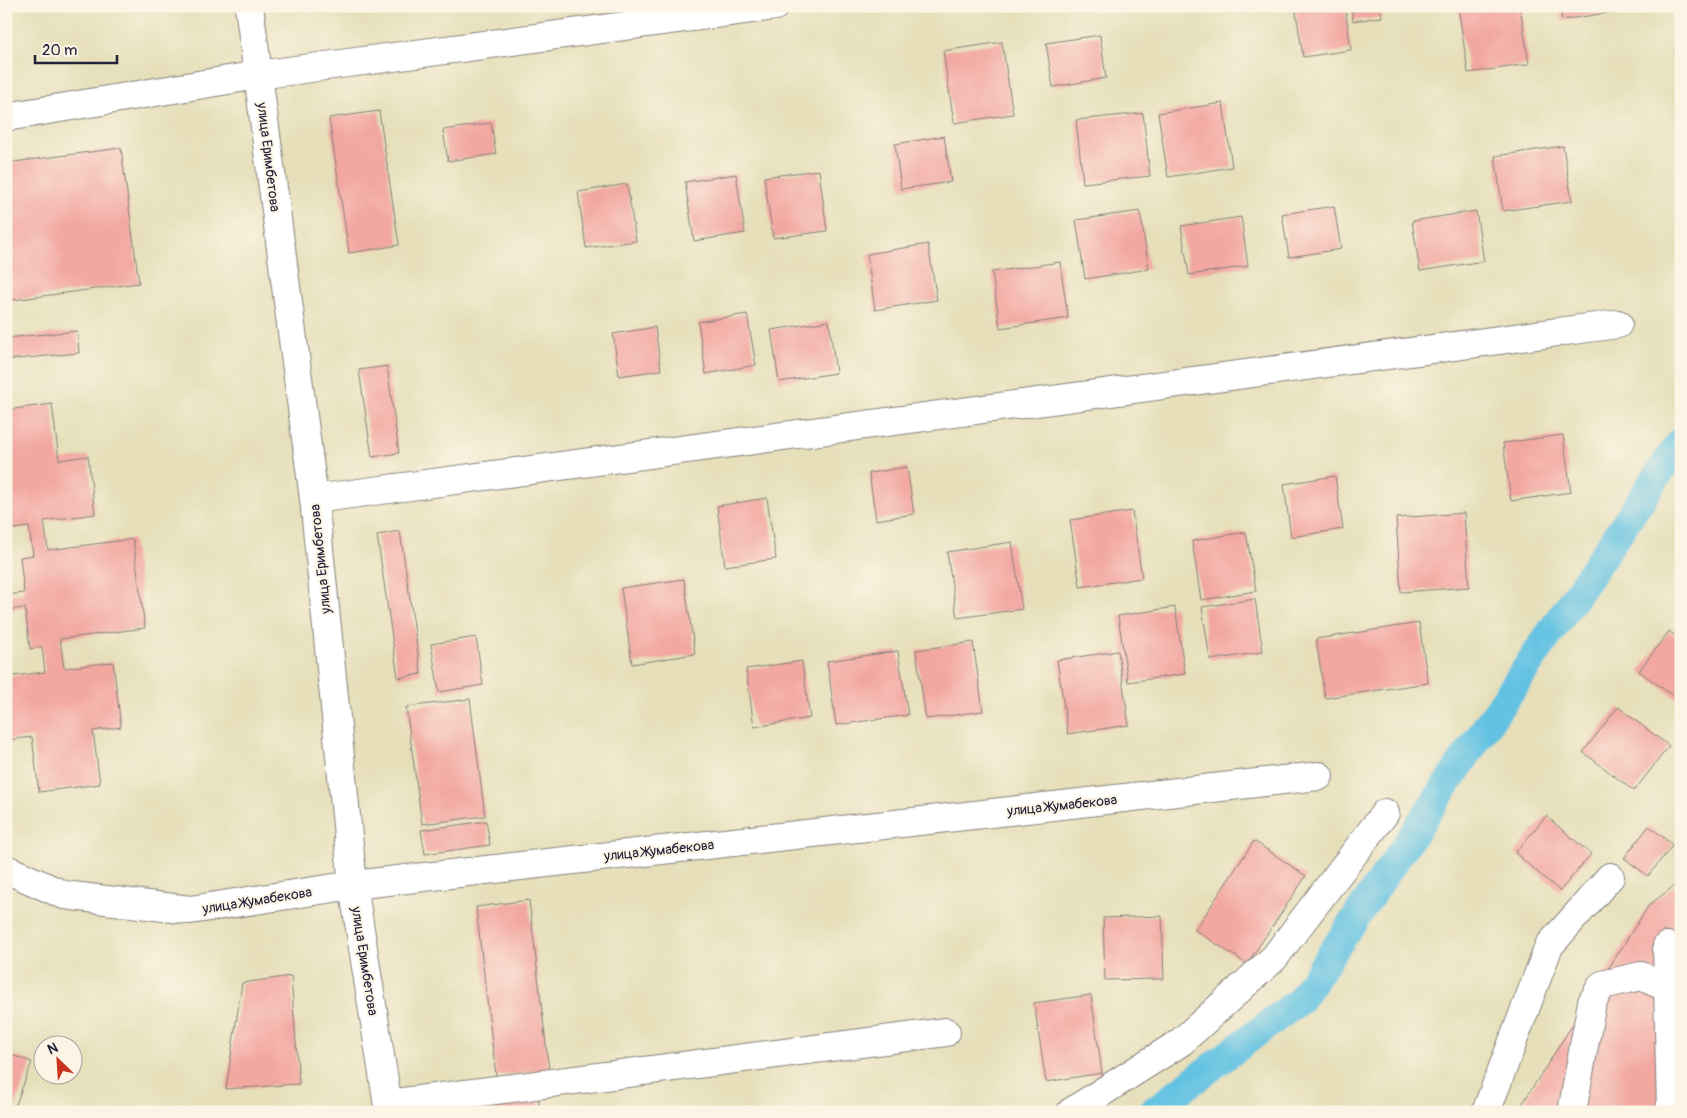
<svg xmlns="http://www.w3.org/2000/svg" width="1687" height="1118" viewBox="0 0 1687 1118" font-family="Pangolin,sans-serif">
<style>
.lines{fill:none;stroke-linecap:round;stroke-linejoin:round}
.canal{stroke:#64c2e2;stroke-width:29}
.building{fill:#f2a7a1}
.minor-casing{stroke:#84807a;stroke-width:30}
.major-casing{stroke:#84807a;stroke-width:30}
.minor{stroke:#fff;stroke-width:28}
.major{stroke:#fff;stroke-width:28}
.labels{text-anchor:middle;stroke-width:4;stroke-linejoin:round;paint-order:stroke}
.street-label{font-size:14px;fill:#22223b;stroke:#fcf5e5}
</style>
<rect width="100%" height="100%" fill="#fcf5e5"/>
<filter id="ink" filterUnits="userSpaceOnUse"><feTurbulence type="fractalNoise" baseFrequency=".02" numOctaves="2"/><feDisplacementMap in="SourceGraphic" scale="10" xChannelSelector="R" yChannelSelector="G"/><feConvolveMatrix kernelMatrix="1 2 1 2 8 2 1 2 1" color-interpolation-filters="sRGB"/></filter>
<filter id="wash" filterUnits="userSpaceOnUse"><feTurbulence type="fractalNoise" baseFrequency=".0096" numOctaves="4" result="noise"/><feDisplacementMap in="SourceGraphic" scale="20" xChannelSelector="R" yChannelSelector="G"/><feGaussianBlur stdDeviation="1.12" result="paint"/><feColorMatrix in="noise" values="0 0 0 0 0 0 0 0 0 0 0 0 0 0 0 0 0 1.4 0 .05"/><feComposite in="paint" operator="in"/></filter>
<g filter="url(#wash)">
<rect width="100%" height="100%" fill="#e6dfba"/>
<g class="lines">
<!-- canal -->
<path class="canal" d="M1152 1112 1299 1001 1681 441"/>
</g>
<g id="blocks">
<!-- building -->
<path class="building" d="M1295 6H1345L1351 50 1303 57Z
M1351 6H1380L1382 17 1353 21Z
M1458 6H1520L1529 64 1468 73Z
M1560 6H1620V11L1562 20Z
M1100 35 1106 78 1053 87 1046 43Z
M1002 42 1013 114 954 123 943 51Z
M1681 48V80H1680L1675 49Z
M1223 103 1232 167 1168 177 1158 113Z
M379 111 399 245 349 253 329 118Z
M1143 113 1150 176 1083 183 1076 120Z
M491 123 496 154 448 161 443 130Z
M944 136 951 182 901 189 895 144Z
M1563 146 1572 201 1503 211 1495 156Z
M121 148 139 283 6 301V163Z
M819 170 827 231 773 238 764 177Z
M736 174 745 233 694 241 685 182Z
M627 184 636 241 586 248 578 192Z
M1334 206 1341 249 1289 257 1282 214Z
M1140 211 1149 269 1085 279 1076 220Z
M1476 211 1484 261 1420 271 1412 221Z
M1241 217 1248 266 1189 275 1181 226Z
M928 244 937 300 875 310 867 254Z
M1060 262 1068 318 1000 328 992 272Z
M747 314 756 365 706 374 698 322Z
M829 321 836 373 779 382 771 330Z
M655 327 661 370 619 376 613 334Z
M77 331 79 353 6 360V338Z
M387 366 399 453 372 457 359 370Z
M52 404 59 460 88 456 95 514 44 521 48 550 133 539 145 628 60 639 64 668 113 662 121 727 93 731 100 784 39 792 32 737 7 740 6 737V677L45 672 42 647 30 649 25 608 6 610V595L24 593 20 557 33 555 29 527 6 530V410Z
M1563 435 1571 492 1511 501 1503 443Z
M907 467 914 514 876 520 869 473Z
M1335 476 1343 529 1291 537 1284 484Z
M767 498 776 559 725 566 717 506Z
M1132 511 1142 578 1080 587 1070 520Z
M1464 513 1469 587 1401 592 1396 518Z
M400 531 421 674 398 678 377 535Z
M1246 532 1256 591 1201 600 1192 541Z
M1012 542 1022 609 957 618 947 552Z
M684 579 695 654 632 664 621 588Z
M1255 599 1263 652 1210 660 1202 607Z
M1175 607 1185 674 1128 682 1118 616Z
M1419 623 1428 683 1325 698 1316 639Z
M1669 631 1681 640 1680 701 1639 671Z
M476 637 483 685 439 692 431 644Z
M973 642 983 711 926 719 916 650Z
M898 651 908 715 836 725 827 661Z
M1118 651 1129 725 1068 734 1057 660Z
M802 661 810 718 754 727 746 669Z
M470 699 485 816 422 824 406 707Z
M1618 707 1669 746 1634 791 1583 752Z
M1546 816 1591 854 1560 891 1515 853Z
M486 821 490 845 425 854 421 830Z
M1649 826 1673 845 1648 876 1624 858Z
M1254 841 1306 876 1247 964 1195 930Z
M1681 881V1112H1517L1649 905Z
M529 900 549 1070 496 1076 476 907Z
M1162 916 1164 979 1105 980 1103 918Z
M291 976 299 1084 226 1089 242 983Z
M1091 995 1102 1073 1046 1082 1034 1003Z
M6 1053 32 1062 13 1112H6Z
M538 1092 540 1112H456L455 1102Z"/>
</g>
</g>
<g filter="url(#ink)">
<use href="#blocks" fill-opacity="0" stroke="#84807a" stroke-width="1"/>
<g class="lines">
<defs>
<path id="minor" d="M6 117 258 75 775 6
M314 499 1618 324
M6 869 64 895 190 910 353 885 1319 776
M1667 946 1671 1112
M388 1104 946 1032
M1071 1112 1181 1042 1274 958 1385 813
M1486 1112 1549 946 1610 877
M1572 1112 1592 1002 1602 985 1641 976 1668 988"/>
<path id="major" d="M249 6 314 499 353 885 389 1112"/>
</defs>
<!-- minor casing -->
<use href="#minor" class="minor-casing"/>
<!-- major casing -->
<use href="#major" class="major-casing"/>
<!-- minor -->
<use href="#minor" class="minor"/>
<!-- major -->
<use href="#major" class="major"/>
</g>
</g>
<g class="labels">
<!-- street labels -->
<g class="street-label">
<text transform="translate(269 157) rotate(83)" y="5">улица Еримбетова</text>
<text transform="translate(320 559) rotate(-96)" y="5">улица Еримбетова</text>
<text transform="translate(1062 805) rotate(-6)" y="5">улица Жумабекова</text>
<text transform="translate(659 850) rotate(-6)" y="5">улица Жумабекова</text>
<text transform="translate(257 900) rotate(-9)" y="5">улица Жумабекова</text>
<text transform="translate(365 961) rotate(81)" y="5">улица Еримбетова</text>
</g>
</g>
<!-- margin -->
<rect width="1687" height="1118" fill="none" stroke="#fcf5e5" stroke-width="25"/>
<!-- north arrow -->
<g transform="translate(58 1060) rotate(335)"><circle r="24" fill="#fcf5e5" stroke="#a5a1a1"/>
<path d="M0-4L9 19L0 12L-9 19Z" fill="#c8321e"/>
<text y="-8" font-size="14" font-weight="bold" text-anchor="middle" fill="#22223b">N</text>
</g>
<!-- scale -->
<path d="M35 55v8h82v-8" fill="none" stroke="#22223b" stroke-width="2.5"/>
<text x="42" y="55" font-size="15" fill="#22223b" stroke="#fcf5e5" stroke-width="4" paint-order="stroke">20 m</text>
</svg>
